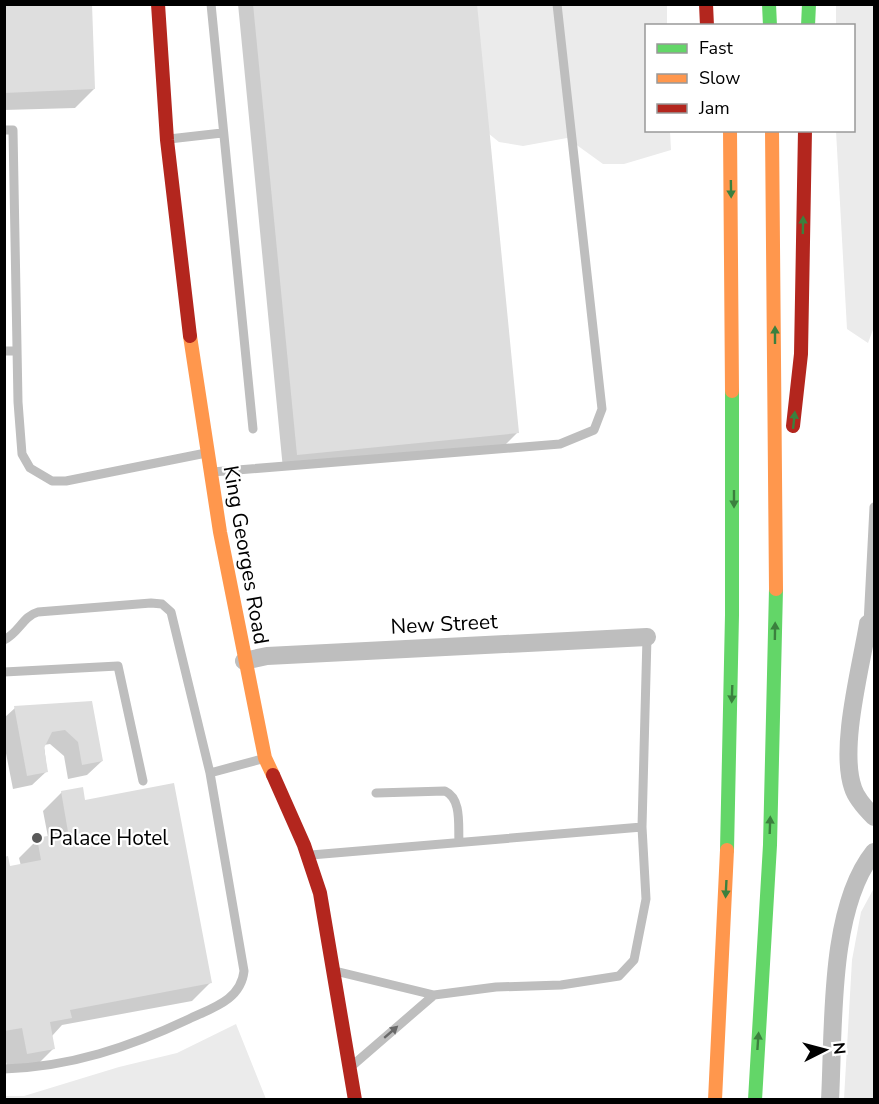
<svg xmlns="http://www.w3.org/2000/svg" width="879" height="1104" viewBox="0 0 879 1104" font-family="'Nunito Sans',sans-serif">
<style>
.green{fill:#ebebeb}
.shadow{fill:#0003}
.building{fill:#dedede}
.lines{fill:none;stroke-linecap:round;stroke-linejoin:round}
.lane{stroke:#bebebe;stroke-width:9}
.street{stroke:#bebebe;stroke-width:18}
.fast{stroke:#63d668;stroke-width:14}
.slow{stroke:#ff974d;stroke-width:14}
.jam{stroke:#b3261e;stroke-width:14}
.oneway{fill:#3b803e}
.oneway2{fill:#686868}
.poi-dot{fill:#595959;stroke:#fff;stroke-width:2}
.labels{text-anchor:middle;stroke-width:4.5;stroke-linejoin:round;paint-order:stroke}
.street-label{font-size:21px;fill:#000;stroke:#fff}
.poi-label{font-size:21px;fill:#000;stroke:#fff;text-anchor:start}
</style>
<rect width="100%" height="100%" fill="#fff"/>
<!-- green -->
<path class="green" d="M347 5H667V25L646 26V130L670 131 671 150 624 164H603L567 138 523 146 499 142 468 117Z
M836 5H874V327L868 343 847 329 836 131 854 130V26L836 25Z
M874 888V1099H844L852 960 861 912Z
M236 1024 266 1099H5V1096H24L119 1067 177 1053Z"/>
<!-- shadow -->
<path class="shadow" d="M4 4 94 89 75 108 4 110Z
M238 4H475L517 433 503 447 283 469Z
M91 703 102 761 87 775 68 779 64 756 50 744 44 745 47 771 32 785 13 789 4 743V718L15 708Z
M62 792 84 802 211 982 192 1001 62 1025 52 1036 54 1048 35 1067 8 1072 4 1052V859L9 868 21 866 19 858 38 839 48 837 43 811Z"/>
<!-- building -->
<path class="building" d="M4 4H92L95 89 4 93Z
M253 4H477L519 433 297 455Z
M92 701 103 761 82 765 78 742 65 730 52 732 44 748 48 772 27 776 14 706Z
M174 783 212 983 70 1010 72 1018 50 1022 55 1049 27 1054 22 1028 4 1031V857L8 856 10 866 41 860 37 838 68 832 61 791 83 787 85 800Z"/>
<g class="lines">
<!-- lane -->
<path class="lane" d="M211 4 253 429
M4 130H13L18 402 22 454 30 468 52 481H66L206 453
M169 139 222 133
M4 351H17
M212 472 560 444 594 430 602 409 557 4
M868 624 874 507
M4 640C19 633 23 616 38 612L151 603 162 604 171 612 210 773 244 971C241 1000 212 1008 189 1019 130 1047 70 1067 4 1069
M4 672 118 666 143 781
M210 773 262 759
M376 793 445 791C462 799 458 825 459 842
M311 855 642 827 647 637
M335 971 434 995 496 987 561 985 619 976 634 960 646 899 642 827
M353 1065 434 995"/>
<!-- street -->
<path class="street" d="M874 623 868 624C861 667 839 748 853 788 856 798 867 810 874 817
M244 661 267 656 647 637
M830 1100C834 1029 828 909 874 852"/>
<!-- fast -->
<path class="fast" d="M769 4 770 26
M808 26 809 4
M727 850 732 615V391
M755 1100 770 845 776 589"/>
<!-- slow -->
<path class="slow" d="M730 130 732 391
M772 130 776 589
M190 336 220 532 265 758 273 775
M715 1100 727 850"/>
<!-- jam -->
<path class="jam" d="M158 4 167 140 190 336
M706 4 707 26
M793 426 801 354 805 130
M273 775 304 845 320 893 355 1100"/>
</g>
<!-- one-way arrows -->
<defs><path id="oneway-solid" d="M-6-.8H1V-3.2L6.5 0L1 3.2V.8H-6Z" transform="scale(1.5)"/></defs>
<g class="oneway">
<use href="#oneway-solid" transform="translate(731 189) rotate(89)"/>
<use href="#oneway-solid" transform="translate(803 225) rotate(-89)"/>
<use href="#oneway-solid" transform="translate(775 335) rotate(-90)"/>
<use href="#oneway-solid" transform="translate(794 420) rotate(-84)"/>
<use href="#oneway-solid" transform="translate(734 499) rotate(90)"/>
<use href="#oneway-solid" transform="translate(775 631) rotate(-89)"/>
<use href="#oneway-solid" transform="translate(732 694) rotate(92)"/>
<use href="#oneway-solid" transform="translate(770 825) rotate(-88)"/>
<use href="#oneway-solid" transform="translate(726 889) rotate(93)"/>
<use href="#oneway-solid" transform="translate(758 1041) rotate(-86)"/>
</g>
<use class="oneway2" href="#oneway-solid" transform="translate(391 1032) rotate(-41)"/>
<!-- markers -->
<circle class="poi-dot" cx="37" cy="838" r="6"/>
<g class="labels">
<!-- street labels -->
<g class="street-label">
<text transform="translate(246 555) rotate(80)" y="7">King Georges Road</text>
<text transform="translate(444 624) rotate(-3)" y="7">New Street</text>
</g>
<!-- poi labels -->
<g class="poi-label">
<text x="49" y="845">Palace Hotel</text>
</g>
</g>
<!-- border -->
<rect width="879" height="1104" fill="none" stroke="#000000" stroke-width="12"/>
<!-- legend -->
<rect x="645" y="24" width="210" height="108" fill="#ffffff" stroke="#999999" stroke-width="1.5"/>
<rect x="657" y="44" width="30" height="9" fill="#63d668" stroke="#999999" stroke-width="1.5"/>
<text x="699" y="54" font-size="18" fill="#000000">Fast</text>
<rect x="657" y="74" width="30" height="9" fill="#ff974d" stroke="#999999" stroke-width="1.5"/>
<text x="699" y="84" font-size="18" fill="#000000">Slow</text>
<rect x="657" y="104" width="30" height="9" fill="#b3261e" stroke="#999999" stroke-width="1.5"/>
<text x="699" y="114" font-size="18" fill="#000000">Jam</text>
<!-- north arrow -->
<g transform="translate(825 1050) rotate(84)" stroke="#ffffff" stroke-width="4.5" paint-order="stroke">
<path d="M0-4.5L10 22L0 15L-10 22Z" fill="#000000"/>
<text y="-9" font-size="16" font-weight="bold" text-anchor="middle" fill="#000000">N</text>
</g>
</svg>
